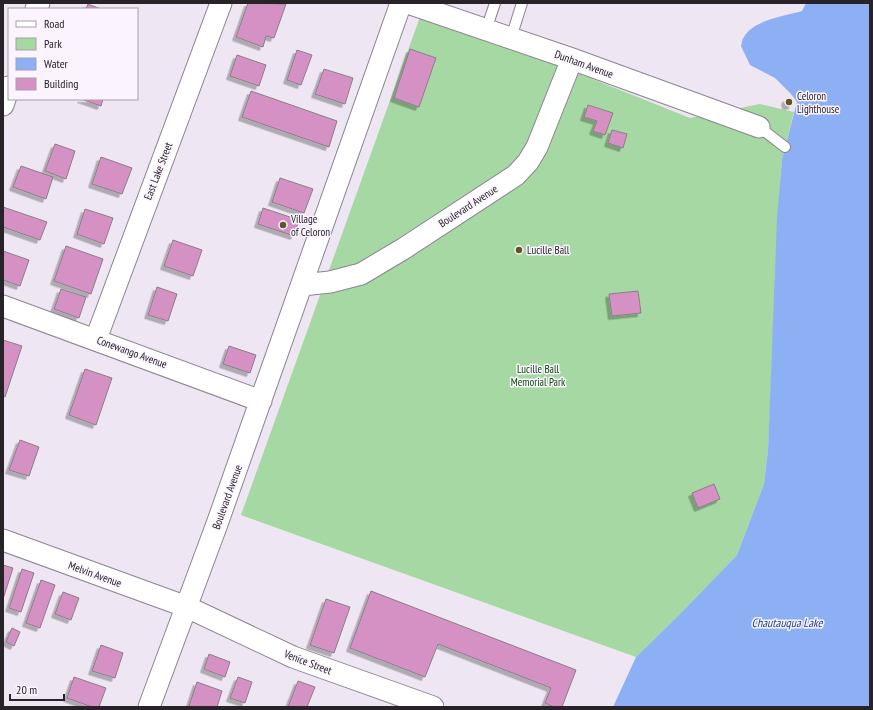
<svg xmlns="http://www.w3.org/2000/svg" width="873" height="710" viewBox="0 0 873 710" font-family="'PT Sans Narrow',sans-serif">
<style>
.green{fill:#a6d8a3}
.water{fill:#8db0f5}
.building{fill:#d691c4;stroke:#8a7d86;filter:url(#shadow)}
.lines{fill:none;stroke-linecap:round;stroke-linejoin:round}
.service-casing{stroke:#8c8490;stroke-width:12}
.minor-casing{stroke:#8c8490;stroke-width:23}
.service{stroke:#fff;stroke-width:10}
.minor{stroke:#fff;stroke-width:21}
.poi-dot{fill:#5f5723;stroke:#fbf4fe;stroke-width:1.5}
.labels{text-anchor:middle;stroke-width:3;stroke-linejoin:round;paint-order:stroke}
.street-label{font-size:11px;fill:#272328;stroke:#fbf4fe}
.poi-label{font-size:11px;fill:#272328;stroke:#fbf4fe;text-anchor:start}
.park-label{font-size:11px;fill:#09490b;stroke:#fbf4fe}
.water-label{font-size:12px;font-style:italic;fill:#1d408f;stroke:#fbf4fe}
</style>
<defs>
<filter id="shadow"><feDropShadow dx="-3.5" dy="3.5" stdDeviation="0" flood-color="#0004"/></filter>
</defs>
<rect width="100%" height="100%" fill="#efe6f3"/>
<!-- green -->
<path class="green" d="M420 17 545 60 690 118 760 104 794 112 782 159 780 183 768 450 764 484 737 555 679 615 636 657 241 515Z"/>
<!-- water -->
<path class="water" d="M806 3H870V707H613L636 657 679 615 737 555 764 484 768 450 777 218 782 159 797 102 791 94 775 78 750 65 741 46C742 43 742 39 744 37 753 20 785 16 802 11Z"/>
<!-- building -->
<path class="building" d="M248 3 286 4 274 38 266 36 263 47 236 37Z
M88 4 98 8 103 9H86Z
M410 49 436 58 419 107 394 98Z
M297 50 312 55 301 85 287 80Z
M237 55 266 65 259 86 230 76Z
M324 69 353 78 345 104 315 94Z
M251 91 337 121 329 147 242 117Z
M785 102a4 4 0 1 1 8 0a4 4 0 1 1-8 0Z
M81 99H103L101 106Z
M588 105 613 113 605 135 593 131 597 121 584 117Z
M612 130 627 134 623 148 608 143Z
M55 144 75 151 66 179 45 171Z
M101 157 132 168 122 194 92 184Z
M21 166 53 177 46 199 13 187Z
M280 178 313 189 304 213 272 202Z
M3 207 47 222 40 240 3 227Z
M263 208 299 220 294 236 258 224Z
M85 209 113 218 104 244 77 234Z
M173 240 202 250 193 276 164 266Z
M66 246 103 259 91 294 54 281Z
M3 251 29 260 20 286 3 280Z
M157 287 177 294 168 321 148 315Z
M61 289 86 297 79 318 54 309Z
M638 291 641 313 612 316 609 294Z
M3 340 22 346 5 397 3 396Z
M229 346 256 355 250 373 223 364Z
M85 369 112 378 96 425 69 415Z
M20 440 39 447 29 476 9 470Z
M714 484 720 499 698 508 692 493Z
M3 565 13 568 3 599Z
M22 569 34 573 21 612 9 608Z
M41 580 55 585 40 628 26 623Z
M371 591 576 670 562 707H554L545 703 551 688 438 644 425 677 350 648Z
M63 592 79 598 71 620 55 614Z
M326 599 350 607 334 653 310 645Z
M12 628 20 632 14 646 6 642Z
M101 645 123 653 115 678 92 671Z
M209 654 230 662 225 677 204 669Z
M74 677 106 688 99 707H92L67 698Z
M238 677 252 682 245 703 230 698Z
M298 681 315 687 307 707H288Z
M197 682 222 691 217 707H194L189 706Z"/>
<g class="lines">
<defs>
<path id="service" d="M486 30 495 3
M511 38 522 3
M759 127 785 147"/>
<path id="minor" d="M408 3 572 59 759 127
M36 9 39 3
M3 105 9 87
M302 285 330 282 361 274 403 249 516 175 528 162 537 147 572 59
M3 306 261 401
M96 339 221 3
M3 540 187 607 293 657 433 707
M149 707 217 524 401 3"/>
</defs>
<!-- service casing -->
<use href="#service" class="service-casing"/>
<!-- minor casing -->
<use href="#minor" class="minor-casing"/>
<!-- service -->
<use href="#service" class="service"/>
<!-- minor -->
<use href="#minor" class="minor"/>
</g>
<!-- markers -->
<g class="poi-dot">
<circle cx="789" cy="102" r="4"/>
<circle cx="283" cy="225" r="4"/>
<circle cx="519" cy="250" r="4"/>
</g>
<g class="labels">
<!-- street labels -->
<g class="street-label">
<text transform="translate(584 64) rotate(20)" y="4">Dunham Avenue</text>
<text transform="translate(158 171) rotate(-69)" y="4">East Lake Street</text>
<text transform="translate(468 206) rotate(-33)" y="4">Boulevard Avenue</text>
<text transform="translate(132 352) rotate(20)" y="4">Conewango Avenue</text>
<text transform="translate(227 497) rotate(-70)" y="4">Boulevard Avenue</text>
<text transform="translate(95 574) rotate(20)" y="4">Melvin Avenue</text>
<text transform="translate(308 662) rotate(21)" y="4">Venice Street</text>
</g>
<!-- poi labels -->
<g class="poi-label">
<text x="797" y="100">Celoron<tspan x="797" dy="13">Lighthouse</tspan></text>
<text x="291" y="223">Village<tspan x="291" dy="13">of Celoron</tspan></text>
<text x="527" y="254">Lucille Ball</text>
</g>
<!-- park labels -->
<g class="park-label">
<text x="538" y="373">Lucille Ball<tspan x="538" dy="13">Memorial Park</tspan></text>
</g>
<!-- water labels -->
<g class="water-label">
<text x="787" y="627">Chautauqua Lake</text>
</g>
</g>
<!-- border -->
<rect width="873" height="710" fill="none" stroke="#272328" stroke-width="8"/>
<!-- legend -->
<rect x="8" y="8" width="130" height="92" fill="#fbf4fe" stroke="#a6a0a8"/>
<rect x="16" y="21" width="20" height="6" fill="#ffffff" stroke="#a6a0a8"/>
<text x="44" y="28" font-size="12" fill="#272328">Road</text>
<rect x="16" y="38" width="20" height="12" fill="#a6d8a3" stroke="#a6a0a8"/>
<text x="44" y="48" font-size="12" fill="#272328">Park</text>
<rect x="16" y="58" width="20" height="12" fill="#8db0f5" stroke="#a6a0a8"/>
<text x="44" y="68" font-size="12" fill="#272328">Water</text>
<rect x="16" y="78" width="20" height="12" fill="#d691c4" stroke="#a6a0a8"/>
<text x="44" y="88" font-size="12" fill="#272328">Building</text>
<!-- scale -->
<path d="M10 694v6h54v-6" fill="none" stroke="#272328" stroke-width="2"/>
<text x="16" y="694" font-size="12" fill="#272328" stroke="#fbf4fe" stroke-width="3" paint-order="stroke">20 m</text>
</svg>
